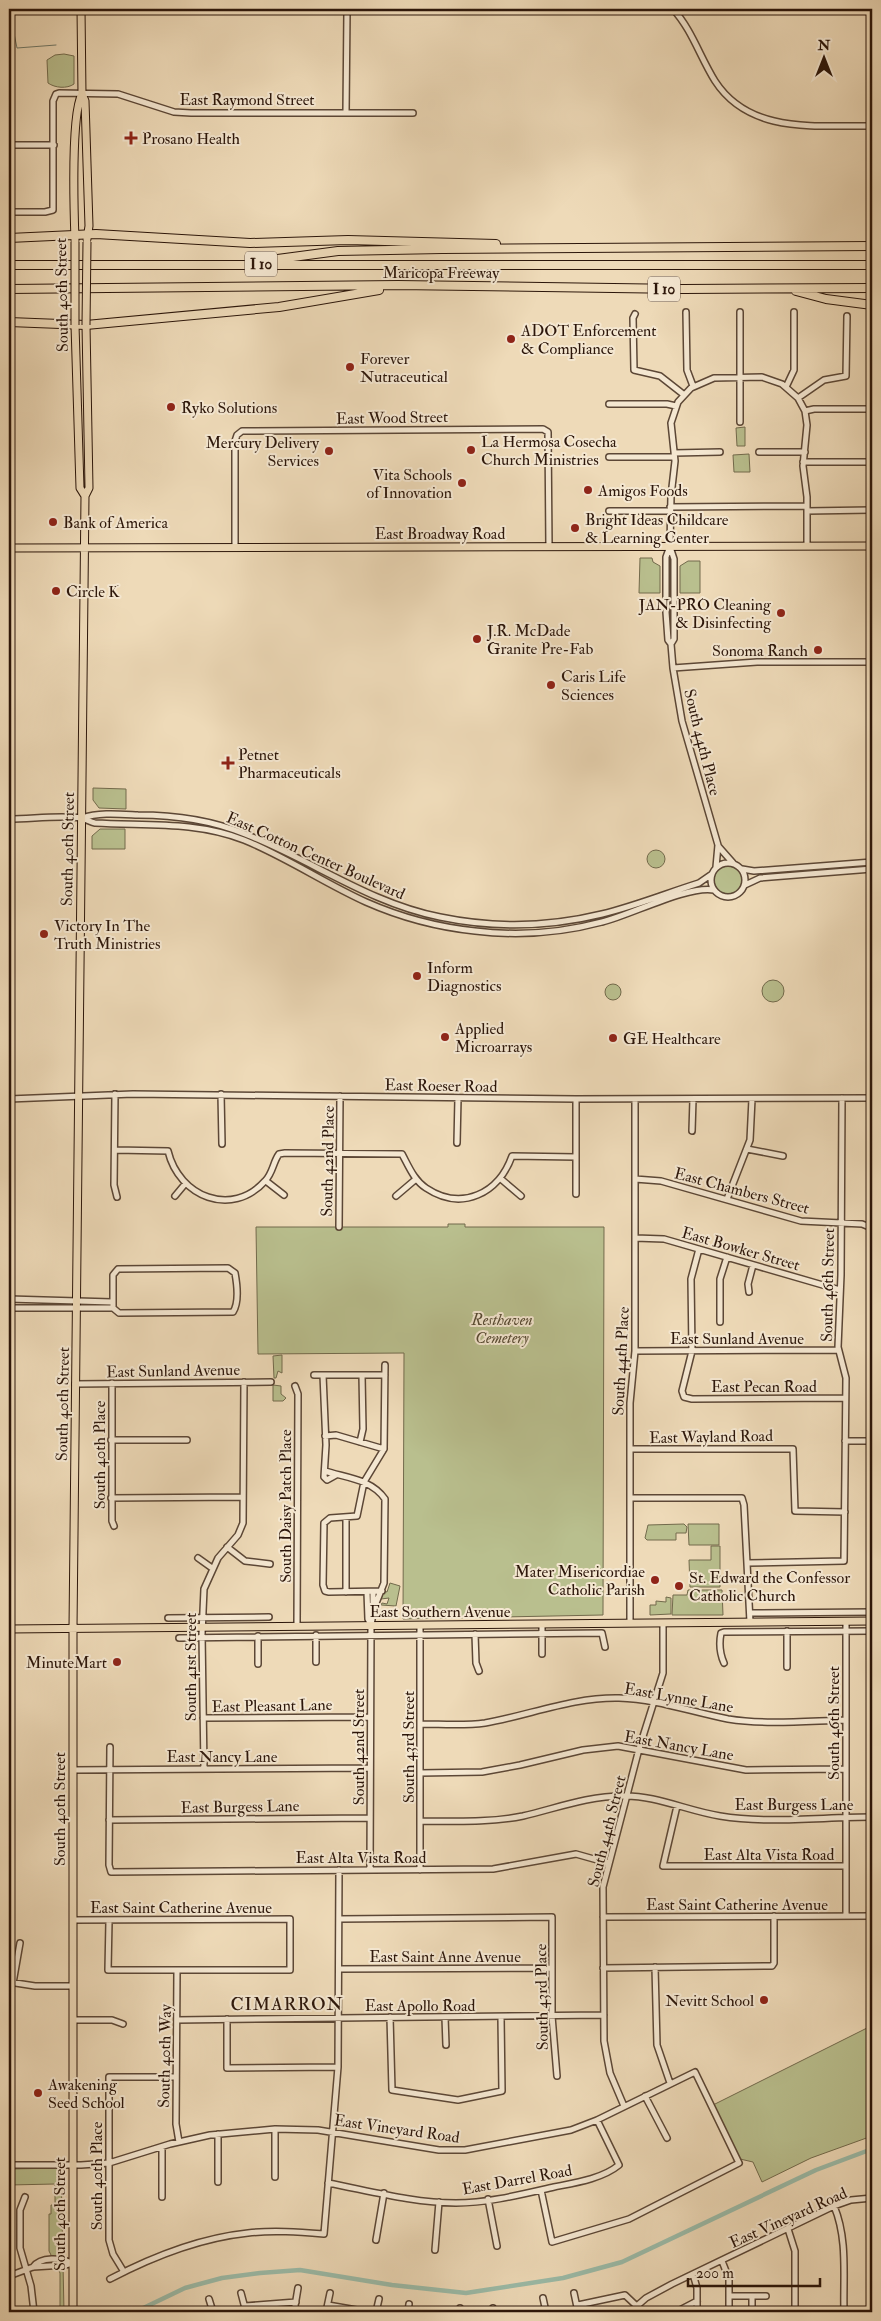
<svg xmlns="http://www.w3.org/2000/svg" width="881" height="2321" viewBox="0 0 881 2321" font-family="'IM FELL Double Pica',serif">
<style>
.green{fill:#b9bf8e;stroke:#726a4c}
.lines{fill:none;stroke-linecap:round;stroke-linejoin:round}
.stream{stroke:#6f7969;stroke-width:1}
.canal{stroke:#9bbba8;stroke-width:4.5}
.minor-casing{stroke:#5c4736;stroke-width:8}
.major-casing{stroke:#2c160a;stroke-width:9}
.highway-casing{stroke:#2c160a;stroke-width:10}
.minor{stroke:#f4e7d1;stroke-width:5}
.major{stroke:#eedab8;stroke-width:7}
.highway{stroke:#eedab8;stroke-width:8}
.major-bridge-casing{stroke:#2c160a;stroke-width:9;stroke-linecap:butt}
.major-bridge{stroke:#eedab8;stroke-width:7}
.poi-dot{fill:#8f2418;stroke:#f4e7d1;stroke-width:2}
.labels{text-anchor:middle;stroke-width:4;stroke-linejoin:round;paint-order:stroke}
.shield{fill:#f4e7d1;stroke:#685546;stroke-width:1}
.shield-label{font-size:15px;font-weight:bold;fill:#2c160a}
.street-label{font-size:16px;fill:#2c160a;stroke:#f4e7d1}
.poi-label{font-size:16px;fill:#2c160a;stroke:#f4e7d1;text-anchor:start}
.park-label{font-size:16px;font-style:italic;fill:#564932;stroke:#f4e7d1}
.neighbourhood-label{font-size:18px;letter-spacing:1px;fill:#2c160a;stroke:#f4e7d1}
</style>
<rect width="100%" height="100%" fill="#eedab8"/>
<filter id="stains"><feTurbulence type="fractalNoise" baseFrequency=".004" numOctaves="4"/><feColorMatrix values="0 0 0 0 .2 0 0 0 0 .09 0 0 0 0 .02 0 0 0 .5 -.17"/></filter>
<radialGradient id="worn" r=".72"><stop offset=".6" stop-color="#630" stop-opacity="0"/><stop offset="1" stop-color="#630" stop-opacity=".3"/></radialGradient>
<!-- green -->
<path class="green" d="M64 54 74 56V84C67 89 55 88 48 83L47 60 55 55Z
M745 427V446H737L736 428Z
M749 454 750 472H734L733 455Z
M640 558H652L653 562 660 566V593H639Z
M688 561H700V593H680V566Z
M93 788 126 789V809L99 808 93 800Z
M100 829H125V849H92V836Z
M647 859a9 9 0 1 1 18 0a9 9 0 1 1-18 0Z
M714 880a14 14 0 1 1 28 0a14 14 0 1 1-28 0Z
M762 991a11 11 0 1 1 22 0a11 11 0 1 1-22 0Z
M605 992a8 8 0 1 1 16 0a8 8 0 1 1-16 0Z
M448 1224H465V1227H604L603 1615 403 1619 404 1353 258 1354 256 1227H448Z
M282 1355V1373L278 1371 276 1378H274L273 1356Z
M273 1385 281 1386V1394L286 1398 283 1401H273Z
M684 1524 687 1527 686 1533H676V1540H647L645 1538 648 1525Z
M688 1524H719V1545H689Z
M711 1546H720V1587H690L689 1560H711Z
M390 1583 400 1586 396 1606 381 1605 382 1603 387 1604 389 1598 381 1599 384 1591 387 1592Z
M688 1590H722L723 1615H672L673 1595H687Z
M666 1597 671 1598V1614L650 1615V1605H656V1601L666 1602Z
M869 2027H872V2136L811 2158 762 2182 753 2162 740 2159 713 2105Z
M61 2168 64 2312H60V2273L49 2251V2214H51V2205H55V2184L9 2185V2169Z"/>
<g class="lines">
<!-- stream -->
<path class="stream" d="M9 9 17 48 56 45"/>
<!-- canal -->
<path class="canal" d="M135 2312 185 2288 222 2278 260 2273 300 2270 392 2285 466 2293 563 2278 622 2262 816 2170 872 2149"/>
<defs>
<path id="minor" d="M673 9C692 30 700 57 715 81 750 135 817 125 872 126
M81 10 347 11 365 9
M346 112 347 11
M9 145H54
M9 212H45L53 210V101L56 94 59 93 118 94 174 112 191 113H413
M686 312 687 370 693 386
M740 312V422
M635 314 633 318 634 370 660 376 683 394
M786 387 794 370V312
M798 398 824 380 846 376 847 316
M609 404H667L676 406
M805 411 814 409H872
M759 452H805
M674 453 720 452
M609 457H674
M803 462H871
M670 507 807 506
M609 511H670
M807 511 871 510
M235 547V441L237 435 242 431 543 429 548 432 549 547
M670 547 674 559V639L671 644
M673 668 757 662H872
M82 818C99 812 119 814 138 815 174 815 211 820 245 834 312 860 369 903 440 917 493 928 549 927 602 914 635 906 667 893 699 883L712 874
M9 819C32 819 58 815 81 818 86 819 90 822 95 823 146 826 195 821 244 840 286 857 324 883 366 902 400 917 437 927 475 931 517 936 561 933 602 922 631 915 688 885 714 890
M718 846 733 863
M711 880a17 17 0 1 1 34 0a17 17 0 1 1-34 0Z
M716 867 718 845 682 721 673 668 671 644 668 640 666 612V557L670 546 671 496 675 461 671 423 678 402 691 388 714 378 762 377 782 384 798 398 805 411 807 425 803 466 807 497V546
M742 869 754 871 872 862
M745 885 760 878 872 869
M115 1094 114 1185 117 1197
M221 1094 222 1144
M9 1099 133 1094 576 1099 872 1098
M576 1099V1194
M692 1131 693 1099
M457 1143 458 1098
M747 1149 783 1156
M115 1150 168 1151C179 1197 232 1218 265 1181 273 1173 273 1162 279 1154L285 1153 402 1154C409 1167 414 1180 426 1188 462 1212 499 1193 512 1156L576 1157
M501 1179 521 1196
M635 1179 661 1181 801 1221 862 1224 872 1228
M266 1181 284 1195
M175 1196 185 1184
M396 1196 416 1179
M727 1199 750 1140 752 1099
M339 1227 340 1096
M635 1238 664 1239 840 1290
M699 1249 691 1279 692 1351 682 1391 684 1397 692 1399 845 1398
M228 1268 235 1273C237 1284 239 1303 233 1312L119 1313 113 1308V1275L118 1269Z
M749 1292 748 1284 753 1265
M9 1299 112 1302
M9 1308H113
M720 1322V1279L727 1257
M635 1351 838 1350
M314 1375H385
M323 1375 326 1445 324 1477 327 1480 336 1475
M112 1383V1521L114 1526
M75 1384 271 1382
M295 1386 298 1394 297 1626
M325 1436 336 1435 384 1449
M111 1440H187
M845 1441H872
M360 1442 363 1429 362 1375
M630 1449H793L795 1511 845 1512
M325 1471C347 1478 371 1479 385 1499L384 1583 374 1608 371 1625 370 1869
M111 1498 243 1497
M630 1498H742L744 1505 750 1622
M227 1547 245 1561 270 1564
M198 1558 212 1568
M748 1563 844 1561 846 1378 838 1347 841 1275 842 1098
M382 1591 329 1592 325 1591 323 1585 324 1523 330 1518 357 1516 364 1482 384 1449 385 1365
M346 1592V1518
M367 1592 368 1619 371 1625
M373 1592V1608
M750 1613 872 1612
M168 1618 269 1617
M846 1621V1916
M630 1623V1403L635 1351V1099
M542 1624V1654
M420 1625V1870
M787 1631V1667
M475 1634 476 1663 479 1671
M316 1635V1662
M179 1638 602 1633 605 1647
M724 1663C720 1654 719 1643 721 1633L724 1632 872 1631
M258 1664V1636
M203 1718 370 1717
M420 1724C441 1724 464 1726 485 1723 530 1715 573 1697 619 1698 657 1699 691 1712 728 1719 766 1725 807 1721 846 1720
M110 1747 109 1865 111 1872 493 1869 576 1854 608 1863
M204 1769 202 1634 204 1589 218 1558 238 1535 243 1523 244 1382
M73 1770 370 1768
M420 1773 482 1772 520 1765 583 1750 618 1746 746 1770 846 1769
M677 1806 663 1866H846
M109 1820 370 1818
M420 1821C454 1821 489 1823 523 1816 557 1808 588 1796 623 1796 655 1795 688 1811 720 1816 769 1824 822 1817 872 1817
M603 1917 872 1916
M339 1919 552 1917V2016L557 2076
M73 1920 290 1919V1970H108L109 1921
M655 1967 657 2045 670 2083
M603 1968 772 1966 774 1963V1916
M339 1969 552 1968
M177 1970 176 2124 179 2142
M9 1982 35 1986H73
M13 1983 20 1943
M390 2017 392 2090 458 2100 502 2091 501 2017
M445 2017 446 2045
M227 2019V2068L338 2067
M73 2020H112L123 2024
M177 2020 604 2015
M645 2096 667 2138
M624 2106 610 2073 604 2041 603 1887 639 1749 663 1673V1623
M275 2129V2177
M218 2134V2182
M162 2147V2197
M9 2165H81L109 2163 170 2144 210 2135 275 2129 318 2130 439 2150H465L571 2130 597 2120 695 2072 739 2163 629 2219 552 2242 541 2190
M328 2183C370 2191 414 2203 456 2203 488 2203 523 2194 554 2187 574 2183 602 2179 619 2165L597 2120
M25 2197 20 2210V2248L31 2286 34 2312
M488 2199 497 2246
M834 2206C848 2239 843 2277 844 2312
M788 2229 795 2251V2312
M376 2240 384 2193
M435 2250 439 2202
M722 2261 729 2279V2312
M33 2267C41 2256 61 2258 72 2263
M124 2272 113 2254 109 2240V2077H176
M693 2274 697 2288V2310
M9 2276 33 2267 65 2265 73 2263
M110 2279C152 2257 200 2238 248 2233 273 2230 299 2232 324 2234L338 2067 339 1870
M241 2293 246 2312
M574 2293 578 2312
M729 2296H766
M752 2296V2312
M543 2298 546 2312
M209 2299 213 2312
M328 2305 368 2312
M578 2305 625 2295 643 2312
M245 2306 296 2302
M460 2308V2312
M493 2308 494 2312
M294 2312 298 2288
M326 2312 330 2293
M376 2312 379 2299
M408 2312 409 2304
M630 2312 646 2298 672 2284 834 2206 851 2200 872 2198
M676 2312 697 2301"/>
<path id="major" d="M81 9 82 94 85 101 89 226 87 239
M75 240C74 212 71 114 82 94
M75 325 80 488 85 496
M9 548 872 546
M9 1629 872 1621
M73 2312V1628L85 496 89 488 86 325"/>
<path id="highway" d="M9 238 96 234 250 243 348 240 496 244
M270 260 338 251 442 249 872 246
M9 265H872
M9 289 398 285 683 289 872 288
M796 291 826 299 872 305
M9 322 86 325 279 307 379 290"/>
</defs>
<!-- minor casing -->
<use href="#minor" class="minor-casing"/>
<!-- major casing -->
<use href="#major" class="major-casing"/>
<!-- highway casing -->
<use href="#highway" class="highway-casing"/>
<!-- minor -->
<use href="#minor" class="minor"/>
<!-- major -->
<use href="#major" class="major"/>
<!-- highway -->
<use href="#highway" class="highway"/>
<defs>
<path id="major-bridge" d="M75 242V325
M86 325 87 242"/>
</defs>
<!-- major-bridge casing -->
<use href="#major-bridge" class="major-bridge-casing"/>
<!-- major-bridge -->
<use href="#major-bridge" class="major-bridge"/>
</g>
<!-- markers -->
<g class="poi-dot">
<path d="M128.5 130.5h5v5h5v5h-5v5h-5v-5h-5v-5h5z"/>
<circle cx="511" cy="339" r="5"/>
<circle cx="350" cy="367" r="5"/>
<circle cx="171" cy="407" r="5"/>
<circle cx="471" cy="450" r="5"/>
<circle cx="329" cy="451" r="5"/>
<circle cx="462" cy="483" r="5"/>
<circle cx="588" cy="490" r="5"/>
<circle cx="53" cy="522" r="5"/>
<circle cx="575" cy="528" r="5"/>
<circle cx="56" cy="591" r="5"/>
<circle cx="781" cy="613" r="5"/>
<circle cx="477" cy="639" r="5"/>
<circle cx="818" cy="650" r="5"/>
<circle cx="551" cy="685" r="5"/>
<path d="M225.5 755.5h5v5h5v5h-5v5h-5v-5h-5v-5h5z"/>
<circle cx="44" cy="934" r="5"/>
<circle cx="417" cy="976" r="5"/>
<circle cx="445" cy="1037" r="5"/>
<circle cx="613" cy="1038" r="5"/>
<circle cx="655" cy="1580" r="5"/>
<circle cx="679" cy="1586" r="5"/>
<circle cx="117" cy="1662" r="5"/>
<circle cx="764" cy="2000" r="5"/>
<circle cx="38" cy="2093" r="5"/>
</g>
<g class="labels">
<!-- shield labels -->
<g class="shield">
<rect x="245" y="251.5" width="32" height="25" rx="4"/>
<rect x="648" y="276.5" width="32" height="25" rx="4"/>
</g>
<g class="shield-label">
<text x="261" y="269">I 10</text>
<text x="664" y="294">I 10</text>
</g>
<!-- street labels -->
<g class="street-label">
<text x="247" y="105">East Raymond Street</text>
<text x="441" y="278">Maricopa Freeway</text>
<text transform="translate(61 295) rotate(-91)" y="6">South 40th Street</text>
<text transform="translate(392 417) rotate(-1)" y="6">East Wood Street</text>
<text x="440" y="539">East Broadway Road</text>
<text transform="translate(703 742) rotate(76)" y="6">South 44th Place</text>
<text transform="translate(67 849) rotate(-89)" y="6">South 40th Street</text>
<text transform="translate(316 855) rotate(24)" y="6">East Cotton Center Boulevard</text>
<text transform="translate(441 1085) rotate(1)" y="6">East Roeser Road</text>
<text transform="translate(327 1161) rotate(-89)" y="6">South 42nd Place</text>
<text transform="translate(742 1190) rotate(15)" y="6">East Chambers Street</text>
<text transform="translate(741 1248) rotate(16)" y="6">East Bowker Street</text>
<text transform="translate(827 1285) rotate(-89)" y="6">South 46th Street</text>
<text x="737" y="1344">East Sunland Avenue</text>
<text transform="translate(620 1361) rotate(-87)" y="6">South 44th Place</text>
<text transform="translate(173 1370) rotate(-1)" y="6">East Sunland Avenue</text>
<text x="764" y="1392">East Pecan Road</text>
<text transform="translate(62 1404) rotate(-89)" y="6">South 40th Street</text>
<text transform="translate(711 1436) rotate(-1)" y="6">East Wayland Road</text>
<text transform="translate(99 1455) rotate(-90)" y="6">South 40th Place</text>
<text transform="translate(285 1506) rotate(-90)" y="6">South Daisy Patch Place</text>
<text x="440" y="1617">East Southern Avenue</text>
<text transform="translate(190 1667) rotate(-90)" y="6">South 41st Street</text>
<text transform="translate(679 1697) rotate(10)" y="6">East Lynne Lane</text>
<text transform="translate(272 1705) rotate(-1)" y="6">East Pleasant Lane</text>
<text transform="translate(833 1723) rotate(-90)" y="6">South 46th Street</text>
<text transform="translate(679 1745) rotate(10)" y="6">East Nancy Lane</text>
<text transform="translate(358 1747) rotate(-90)" y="6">South 42nd Street</text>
<text transform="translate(408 1747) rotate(-90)" y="6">South 43rd Street</text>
<text x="222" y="1762">East Nancy Lane</text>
<text x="794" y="1810">East Burgess Lane</text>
<text transform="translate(240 1806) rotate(-1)" y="6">East Burgess Lane</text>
<text transform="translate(59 1809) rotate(-90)" y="6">South 40th Street</text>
<text transform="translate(606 1831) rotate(-76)" y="6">South 44th Street</text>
<text x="769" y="1860">East Alta Vista Road</text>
<text x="361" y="1863">East Alta Vista Road</text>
<text x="737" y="1910">East Saint Catherine Avenue</text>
<text x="181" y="1913">East Saint Catherine Avenue</text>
<text x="445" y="1962">East Saint Anne Avenue</text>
<text transform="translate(541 1997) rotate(-91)" y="6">South 43rd Place</text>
<text x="420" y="2011">East Apollo Road</text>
<text transform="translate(164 2056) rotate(-89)" y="6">South 40th Way</text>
<text transform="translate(397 2128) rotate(8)" y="6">East Vineyard Road</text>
<text transform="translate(96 2176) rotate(-90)" y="6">South 40th Place</text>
<text transform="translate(517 2179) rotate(-10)" y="6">East Darrel Road</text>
<text transform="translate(59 2214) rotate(-90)" y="6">South 40th Street</text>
<text transform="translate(788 2217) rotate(-24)" y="6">East Vineyard Road</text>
</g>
<!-- poi labels -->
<g class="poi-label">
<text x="142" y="144">Prosano Health</text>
<text x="521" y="336">ADOT Enforcement<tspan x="521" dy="18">&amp; Compliance</tspan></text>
<text x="360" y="364">Forever<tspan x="360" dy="18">Nutraceutical</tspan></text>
<text x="181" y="413">Ryko Solutions</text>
<text x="481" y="447">La Hermosa Cosecha<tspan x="481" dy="18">Church Ministries</tspan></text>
<text x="319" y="448" text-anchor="end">Mercury Delivery<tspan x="319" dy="18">Services</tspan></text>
<text x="452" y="480" text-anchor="end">Vita Schools<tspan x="452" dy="18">of Innovation</tspan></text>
<text x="598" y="496">Amigos Foods</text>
<text x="585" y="525">Bright Ideas Childcare<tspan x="585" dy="18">&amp; Learning Center</tspan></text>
<text x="63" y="528">Bank of America</text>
<text x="66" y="597">Circle K</text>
<text x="771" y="610" text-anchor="end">JAN-PRO Cleaning<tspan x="771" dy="18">&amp; Disinfecting</tspan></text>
<text x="487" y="636">J.R. McDade<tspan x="487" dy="18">Granite Pre-Fab</tspan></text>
<text x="808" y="656" text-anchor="end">Sonoma Ranch</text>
<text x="561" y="682">Caris Life<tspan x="561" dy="18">Sciences</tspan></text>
<text x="238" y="760">Petnet<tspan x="238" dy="18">Pharmaceuticals</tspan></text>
<text x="54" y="931">Victory In The<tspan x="54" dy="18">Truth Ministries</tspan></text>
<text x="427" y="973">Inform<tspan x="427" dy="18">Diagnostics</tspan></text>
<text x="455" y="1034">Applied<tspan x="455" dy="18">Microarrays</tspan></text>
<text x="623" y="1044">GE Healthcare</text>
<text x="645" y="1577" text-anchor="end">Mater Misericordiae<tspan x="645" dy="18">Catholic Parish</tspan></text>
<text x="689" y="1583">St. Edward the Confessor<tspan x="689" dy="18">Catholic Church</tspan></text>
<text x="107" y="1668" text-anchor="end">MinuteMart</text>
<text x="754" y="2006" text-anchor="end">Nevitt School</text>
<text x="48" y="2090">Awakening<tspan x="48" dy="18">Seed School</tspan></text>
</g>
<!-- park labels -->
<g class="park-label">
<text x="502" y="1325">Resthaven<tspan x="502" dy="18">Cemetery</tspan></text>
</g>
<!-- neighbourhood labels -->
<g class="neighbourhood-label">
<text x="287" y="2010">CIMARRON</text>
</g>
</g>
<!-- margin -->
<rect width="881" height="2321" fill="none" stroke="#eedab8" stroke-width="30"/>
<rect x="10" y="10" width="861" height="2301" fill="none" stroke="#2c160a" stroke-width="2.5"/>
<rect x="15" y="15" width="851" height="2291" fill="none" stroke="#2c160a"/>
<!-- north arrow -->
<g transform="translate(824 58)" stroke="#f4e7d1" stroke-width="4" paint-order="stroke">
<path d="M0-4L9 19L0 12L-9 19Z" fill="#2c160a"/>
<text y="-8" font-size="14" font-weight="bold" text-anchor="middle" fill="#2c160a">N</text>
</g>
<!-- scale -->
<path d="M688 2278v8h132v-8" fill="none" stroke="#2c160a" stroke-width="2.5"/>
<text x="696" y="2278" font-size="15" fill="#2c160a" stroke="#f4e7d1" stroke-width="4" paint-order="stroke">200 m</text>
<rect width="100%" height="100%" filter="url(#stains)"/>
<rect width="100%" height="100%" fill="url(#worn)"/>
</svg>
